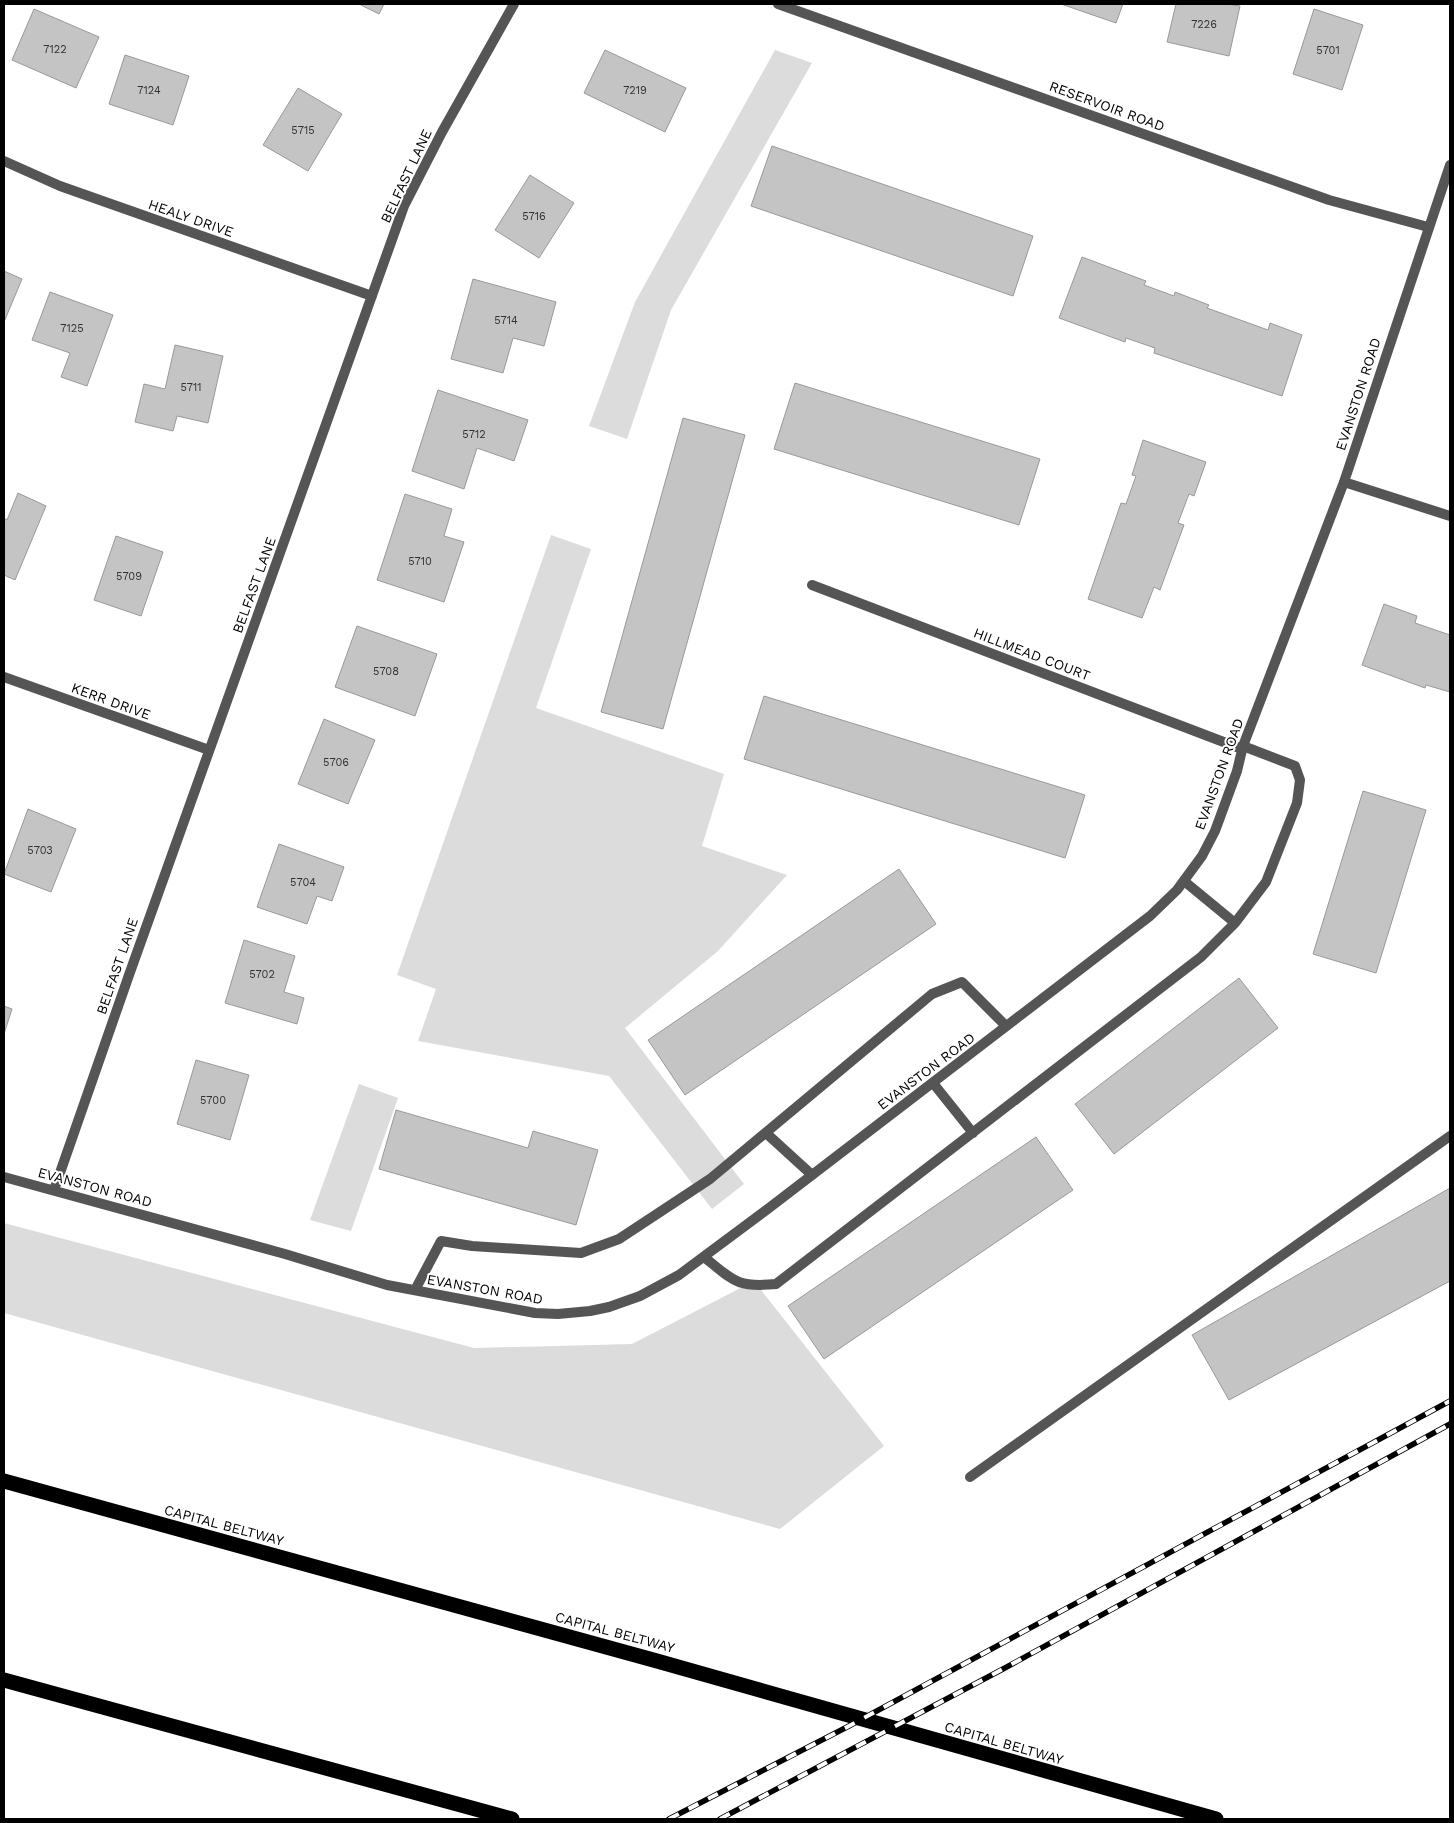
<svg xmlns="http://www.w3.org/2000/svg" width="1454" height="1823" viewBox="0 0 1454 1823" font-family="'Work Sans',sans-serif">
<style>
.green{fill:#dcdcdc}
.building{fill:#c4c4c4;stroke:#999}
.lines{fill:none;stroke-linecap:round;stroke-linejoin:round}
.service{stroke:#555;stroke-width:10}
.minor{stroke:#555;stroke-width:10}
.motorway{stroke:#000;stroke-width:15}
.rail-casing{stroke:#000;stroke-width:5.5}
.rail{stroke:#fff;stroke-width:4;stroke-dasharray:11;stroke-linecap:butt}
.labels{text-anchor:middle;stroke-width:4;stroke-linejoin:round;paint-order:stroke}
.number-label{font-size:11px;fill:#313131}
.street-label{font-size:14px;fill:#000;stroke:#fff}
</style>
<rect width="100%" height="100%" fill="#fff"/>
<!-- green -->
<path class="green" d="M775 50 812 63 671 310 627 439 589 426 635 302Z
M551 535 591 549 536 708 724 774 702 846 787 875 718 951 625 1028 744 1184 712 1209 609 1076 418 1041 436 989 397 975Z
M359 1084 398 1098 351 1231 310 1220Z
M4 1223 474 1348 632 1344 754 1281 884 1446 780 1529 4 1313Z"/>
<!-- building -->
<path class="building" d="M359 4H384L379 14Z
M1061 4H1123L1116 23Z
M1176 4H1227L1240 6 1229 56 1167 42Z
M34 9 99 37 76 88 12 60Z
M1314 9 1363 25 1342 90 1293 74Z
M605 50 686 88 665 132 584 93Z
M125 55 189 76 173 125 109 104Z
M298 88 342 114 308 171 263 145Z
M772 146 1033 236 1013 296 751 206Z
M530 175 574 203 539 258 495 230Z
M1082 257 1146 281 1144 285 1174 296 1175 292 1209 305 1207 308 1268 330 1270 323 1302 335 1282 396 1154 353 1155 348 1126 338 1125 342 1059 318Z
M4 271 22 279 4 322Z
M473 279 556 302 544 346 513 338 503 373 451 359Z
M50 292 113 315 87 386 61 377 70 353 32 340Z
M175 345 223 356 208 423 177 416 173 431 135 422 144 384 165 389Z
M795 383 1040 459 1019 525 774 449Z
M438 390 528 420 514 461 477 448 464 489 412 471Z
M683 418 745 435 663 729 601 712Z
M1143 440 1206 462 1194 496 1189 494 1178 523 1184 525 1160 590 1154 587 1142 618 1088 599 1121 503 1126 504 1136 476 1132 475Z
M18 493 46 506 15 580 4 575V518L7 520Z
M405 494 452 509 444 536 464 542 444 602 377 580Z
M116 536 163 552 141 616 94 600Z
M1384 604 1417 616 1415 623 1450 635V692L1426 685 1425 688 1362 665Z
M357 626 437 654 415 716 335 687Z
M764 696 1085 795 1065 858 744 759Z
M324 719 375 740 348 804 298 784Z
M1363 791 1426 810 1376 973 1313 954Z
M28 809 76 829 51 892 4 874Z
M279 844 344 867 332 901 317 896 307 924 257 907Z
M899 869 936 924 685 1095 648 1040Z
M244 940 295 956 284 992 304 998 297 1024 225 1003Z
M1239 978 1278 1028 1114 1154 1075 1104Z
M4 1006 12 1009 4 1034Z
M196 1060 249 1075 230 1140 177 1124Z
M396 1110 528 1148 533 1131 598 1150 576 1225 379 1169Z
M1036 1137 1073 1190 824 1359 788 1306Z
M1450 1188V1281L1229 1400 1192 1335Z"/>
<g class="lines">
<!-- service -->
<path class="service" d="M1184 881 1235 923
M933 1083 973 1133
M766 1133 812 1175
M704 1257C733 1280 736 1288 776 1284L1201 957 1235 923 1266 882 1297 803 1300 780 1295 766 1243 746
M415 1290 441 1241 472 1246 581 1253 619 1239 710 1179 932 994 962 982 1006 1026
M970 1477 1450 1136"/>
<!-- minor -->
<path class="minor" d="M778 4 1329 200 1428 227
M4 161 60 186 372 296
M1344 482 1450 516
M812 585 1242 749
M4 677 209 750
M4 1177 285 1254 387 1285 535 1313 558 1314 590 1311 609 1307 640 1296 679 1275 769 1208 1150 916 1177 890 1202 856 1215 831 1237 771 1243 746 1344 482 1450 165
M54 1190 129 975 404 206 442 132 514 4"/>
<!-- motorway -->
<path class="motorway" d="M4 1481 657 1661 1216 1819
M4 1680 512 1819"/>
<defs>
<path id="rail" d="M669 1819 849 1726 1450 1401
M720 1819 1003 1669 1450 1424"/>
</defs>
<!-- rail casing -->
<use href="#rail" class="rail-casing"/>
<!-- rail -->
<use href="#rail" class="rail"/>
</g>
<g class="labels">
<!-- number labels -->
<g class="number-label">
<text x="1204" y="28">7226</text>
<text x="55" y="53">7122</text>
<text x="1328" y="54">5701</text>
<text x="149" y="94">7124</text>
<text x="635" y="94">7219</text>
<text x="303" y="134">5715</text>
<text x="534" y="220">5716</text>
<text x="506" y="324">5714</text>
<text x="72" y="332">7125</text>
<text x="191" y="391">5711</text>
<text x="474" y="438">5712</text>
<text x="420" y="565">5710</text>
<text x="129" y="580">5709</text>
<text x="386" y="675">5708</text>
<text x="336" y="766">5706</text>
<text x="40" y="854">5703</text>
<text x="303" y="886">5704</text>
<text x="262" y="978">5702</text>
<text x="213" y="1104">5700</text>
</g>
<!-- street labels -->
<g class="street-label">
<text transform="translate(1107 106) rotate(20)" y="5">RESERVOIR ROAD</text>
<text transform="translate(406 176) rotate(-65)" y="5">BELFAST LANE</text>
<text transform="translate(191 218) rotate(19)" y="5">HEALY DRIVE</text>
<text transform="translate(1358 394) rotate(-72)" y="5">EVANSTON ROAD</text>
<text transform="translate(254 585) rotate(-70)" y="5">BELFAST LANE</text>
<text transform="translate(1032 654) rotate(21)" y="5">HILLMEAD COURT</text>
<text transform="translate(111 701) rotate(20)" y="5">KERR DRIVE</text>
<text transform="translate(1219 774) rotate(-70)" y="5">EVANSTON ROAD</text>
<text transform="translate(117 966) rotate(-71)" y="5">BELFAST LANE</text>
<text transform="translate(926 1071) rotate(-37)" y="5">EVANSTON ROAD</text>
<text transform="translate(95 1187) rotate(15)" y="5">EVANSTON ROAD</text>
<text transform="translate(485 1289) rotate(10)" y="5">EVANSTON ROAD</text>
<text transform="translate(224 1525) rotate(15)" y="5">CAPITAL BELTWAY</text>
<text transform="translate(615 1632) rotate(15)" y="5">CAPITAL BELTWAY</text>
<text transform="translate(1004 1743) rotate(16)" y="5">CAPITAL BELTWAY</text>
</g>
</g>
<!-- border -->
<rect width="1454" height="1823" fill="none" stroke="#000000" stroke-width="10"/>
</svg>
